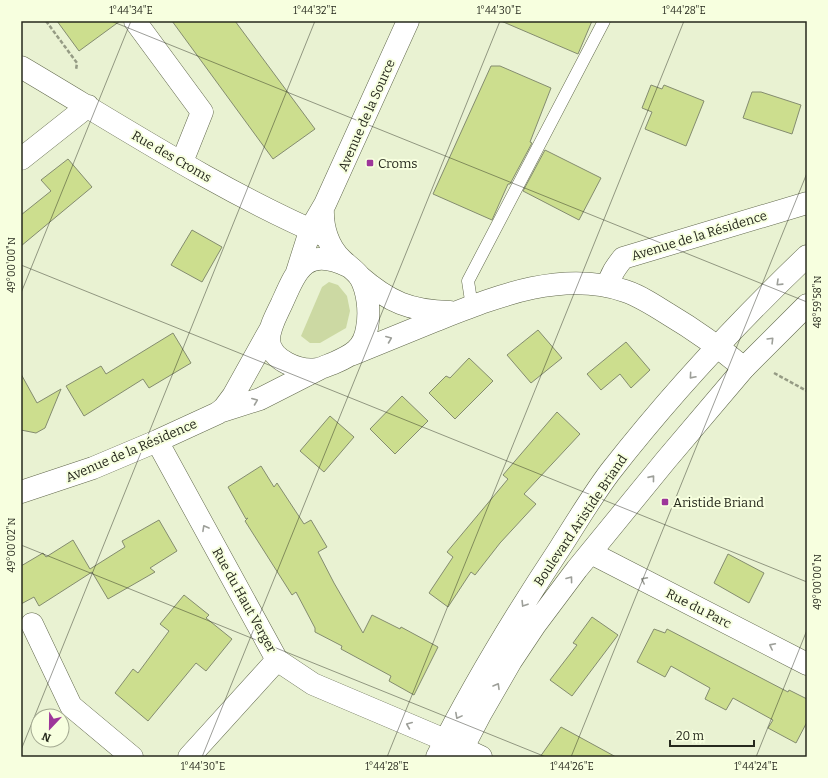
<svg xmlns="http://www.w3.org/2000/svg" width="828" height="778" viewBox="0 0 828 778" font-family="Bitter,serif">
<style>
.green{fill:#ccd9a3}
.building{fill:#ccde8e;stroke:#848c6f}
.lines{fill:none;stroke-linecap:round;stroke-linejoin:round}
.service-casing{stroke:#61684c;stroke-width:13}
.minor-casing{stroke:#61684c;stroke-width:23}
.secondary-casing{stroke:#61684c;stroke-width:23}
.path{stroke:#959b84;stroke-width:2.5;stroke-dasharray:4 2;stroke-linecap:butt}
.service{stroke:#fff;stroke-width:12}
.minor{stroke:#fff;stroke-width:22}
.secondary{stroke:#fff;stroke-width:22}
.oneway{stroke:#9d9f99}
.ticks{fill:none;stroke:#26291d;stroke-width:1;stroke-opacity:0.45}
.poi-dot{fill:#9d369a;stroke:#f7ffdf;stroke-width:1.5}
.labels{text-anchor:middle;stroke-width:4;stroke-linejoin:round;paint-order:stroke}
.street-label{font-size:13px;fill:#26291d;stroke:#f7ffdf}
.poi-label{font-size:13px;fill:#26291d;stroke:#f7ffdf;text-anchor:start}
.neatline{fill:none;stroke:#26291d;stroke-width:1.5}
.ticks-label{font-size:10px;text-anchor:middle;fill:#26291d}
</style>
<rect width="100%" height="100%" fill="#e9f2d2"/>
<!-- green -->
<path class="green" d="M329 282 338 285 347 296 350 311 346 328 320 343H310L301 336 322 287Z"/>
<!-- building -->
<path class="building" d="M57 21H120L79 51Z
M172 21H235L315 129 273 159Z
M501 21H592L578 54Z
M491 66H500L551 88 530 142 532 143 510 184H508L492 220 433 194Z
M651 85 662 89 664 85 704 101 686 146 645 129 652 112 642 108Z
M752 92H761L801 105 792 134 743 118Z
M545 150 601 178 579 220 523 191Z
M68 159 92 187 21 246V215L51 191 41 180Z
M192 230 222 247 202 282 171 265Z
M538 330 562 358 531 383 507 355Z
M173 333 191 363 149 388 143 379 84 416 66 386 101 366 106 374Z
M626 342 650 370 631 388 620 374 601 390 587 374Z
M469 358 493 381 455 419 429 393 446 376 450 378Z
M21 374 37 403 61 389 45 428 36 433 21 430Z
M402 396 428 421 395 454 370 429Z
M557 412 580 434 524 494 536 504 500 543 475 575 471 572 448 607 429 593 453 557 447 552 508 479 503 475Z
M330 416 354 437 324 472 300 451Z
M261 466 274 487 277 483 304 524 311 520 327 547 318 552 334 583 363 633 372 615 400 629 401 627 438 647 414 695 389 681 391 676 341 649 342 646 315 632V628L296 592 292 595 245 521 248 518 246 519 228 487Z
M159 520 177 551 150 568 155 572 108 599 92 572 39 606 34 597 21 604V566L43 553 46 557 73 540 90 569 125 547 122 541Z
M728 554 764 573 749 603 714 583Z
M184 595 209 615 206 618 232 639 206 671 196 663 148 721 115 693 133 669 138 673 169 631 160 624Z
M592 617 618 635 572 696 550 680 577 645 573 643Z
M654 629 665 633 667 629 788 692 789 690 807 699V722L796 743 768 728 773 720 733 698 726 710 705 699 710 688 671 666 665 677 637 662Z
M561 727 616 757H540Z"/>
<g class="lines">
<defs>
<path id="service" d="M472 307 468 281 604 21"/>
<path id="minor" d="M135 21 202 112 182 162
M21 67C121 126 220 191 327 237
M21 159 88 106
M323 208C322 227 328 247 342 260 348 266 356 271 360 277 368 291 370 312 367 328 364 349 352 355 334 363 328 365 323 368 317 369 300 372 270 360 269 340 269 327 277 314 282 303 297 269 306 246 348 266
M297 272 311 228 325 204 408 21
M359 276C389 302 410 311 450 312
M608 286C610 275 616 267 623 258L807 203
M353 354C380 343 407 332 434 321 493 298 561 269 625 291 640 296 654 305 668 314 695 330 720 348 744 368
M219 412 260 399 319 369
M157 441 277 660 313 684 445 740 481 757
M21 492 93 468 157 441 218 413 224 408 233 396 271 328
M591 553 807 664
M32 624 71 706 132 757
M189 757 277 660"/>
<path id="secondary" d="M437 757C473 685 515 616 560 548 576 523 592 496 610 472 670 395 737 323 807 256
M458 757 481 713 511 661 535 625 577 569 666 460 744 368 807 305"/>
</defs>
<!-- service casing -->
<use href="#service" class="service-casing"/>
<!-- minor casing -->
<use href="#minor" class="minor-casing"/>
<!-- secondary casing -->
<use href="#secondary" class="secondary-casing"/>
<!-- path -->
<path class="path" d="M46 21 77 63 76 70
M774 373 807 391"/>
<!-- service -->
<use href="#service" class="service"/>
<!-- minor -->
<use href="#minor" class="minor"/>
<!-- secondary -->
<use href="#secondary" class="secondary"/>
</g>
<!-- one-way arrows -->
<defs><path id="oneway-chevron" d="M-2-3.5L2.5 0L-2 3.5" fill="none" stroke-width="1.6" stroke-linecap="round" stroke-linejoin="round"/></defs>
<g class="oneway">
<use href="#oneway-chevron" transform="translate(779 283) rotate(136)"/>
<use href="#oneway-chevron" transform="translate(389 339) rotate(-22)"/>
<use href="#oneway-chevron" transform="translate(771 340) rotate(-45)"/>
<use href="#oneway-chevron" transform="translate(692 376) rotate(131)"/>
<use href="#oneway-chevron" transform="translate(255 401) rotate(-22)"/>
<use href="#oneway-chevron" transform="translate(652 478) rotate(-51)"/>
<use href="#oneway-chevron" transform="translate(205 528) rotate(-119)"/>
<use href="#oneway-chevron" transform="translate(570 579) rotate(-53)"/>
<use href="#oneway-chevron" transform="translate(644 580) rotate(-153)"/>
<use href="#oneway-chevron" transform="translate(524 604) rotate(122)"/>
<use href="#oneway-chevron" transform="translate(772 646) rotate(-153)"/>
<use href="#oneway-chevron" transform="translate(497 686) rotate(-60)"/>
<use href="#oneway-chevron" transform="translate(458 716) rotate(118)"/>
<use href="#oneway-chevron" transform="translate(409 725) rotate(-157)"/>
</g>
<!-- ticks -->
<path class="ticks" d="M111 21 807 302M805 21 807 22M21 265 807 582M21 293 131 21M21 545 546 757M21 750 315 21M202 757 500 21M387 757 684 21M571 757 807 173M756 757 807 630"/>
<!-- markers -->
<g class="poi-dot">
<rect x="366" y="159" width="8" height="8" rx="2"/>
<rect x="661" y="498" width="8" height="8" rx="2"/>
</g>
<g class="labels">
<!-- street labels -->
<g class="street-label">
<text transform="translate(366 115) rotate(-66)" y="5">Avenue de la Source</text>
<text transform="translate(172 156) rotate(30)" y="5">Rue des Croms</text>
<text transform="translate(699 235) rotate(-17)" y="5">Avenue de la Résidence</text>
<text transform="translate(131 450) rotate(-23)" y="5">Avenue de la Résidence</text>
<text transform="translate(580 520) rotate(-56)" y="5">Boulevard Aristide Briand</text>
<text transform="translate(245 600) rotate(61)" y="5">Rue du Haut Verger</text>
<text transform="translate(699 608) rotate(27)" y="5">Rue du Parc</text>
</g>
<!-- poi labels -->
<g class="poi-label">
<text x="378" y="168">Croms</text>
<text x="673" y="507">Aristide Briand</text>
</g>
</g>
<!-- border -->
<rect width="828" height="778" fill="none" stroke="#f7ffdf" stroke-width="44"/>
<!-- north arrow -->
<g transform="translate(50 728) rotate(202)"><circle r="19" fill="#f7ffdf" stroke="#a3a991"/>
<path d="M0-3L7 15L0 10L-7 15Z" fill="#9d369a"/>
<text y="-6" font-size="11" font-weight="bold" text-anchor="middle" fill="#26291d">N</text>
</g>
<!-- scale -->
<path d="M670 740v6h84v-6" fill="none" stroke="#26291d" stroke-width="2"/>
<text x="676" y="740" font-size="12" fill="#26291d" stroke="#f7ffdf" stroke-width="3" paint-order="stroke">20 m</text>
<rect x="22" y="22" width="784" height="734" class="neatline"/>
<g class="ticks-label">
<text x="131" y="14">1°44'34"E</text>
<text x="315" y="14">1°44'32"E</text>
<text x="499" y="14">1°44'30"E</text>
<text x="684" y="14">1°44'28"E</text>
<text transform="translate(11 265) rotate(-90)" y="4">49°00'00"N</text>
<text transform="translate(817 302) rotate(-90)" y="4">48°59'58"N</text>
<text transform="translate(11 545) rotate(-90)" y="4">49°00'02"N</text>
<text transform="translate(817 582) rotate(-90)" y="4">49°00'00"N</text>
<text x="203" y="770">1°44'30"E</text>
<text x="387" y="770">1°44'28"E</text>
<text x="572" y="770">1°44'26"E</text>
<text x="756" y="770">1°44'24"E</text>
</g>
</svg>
